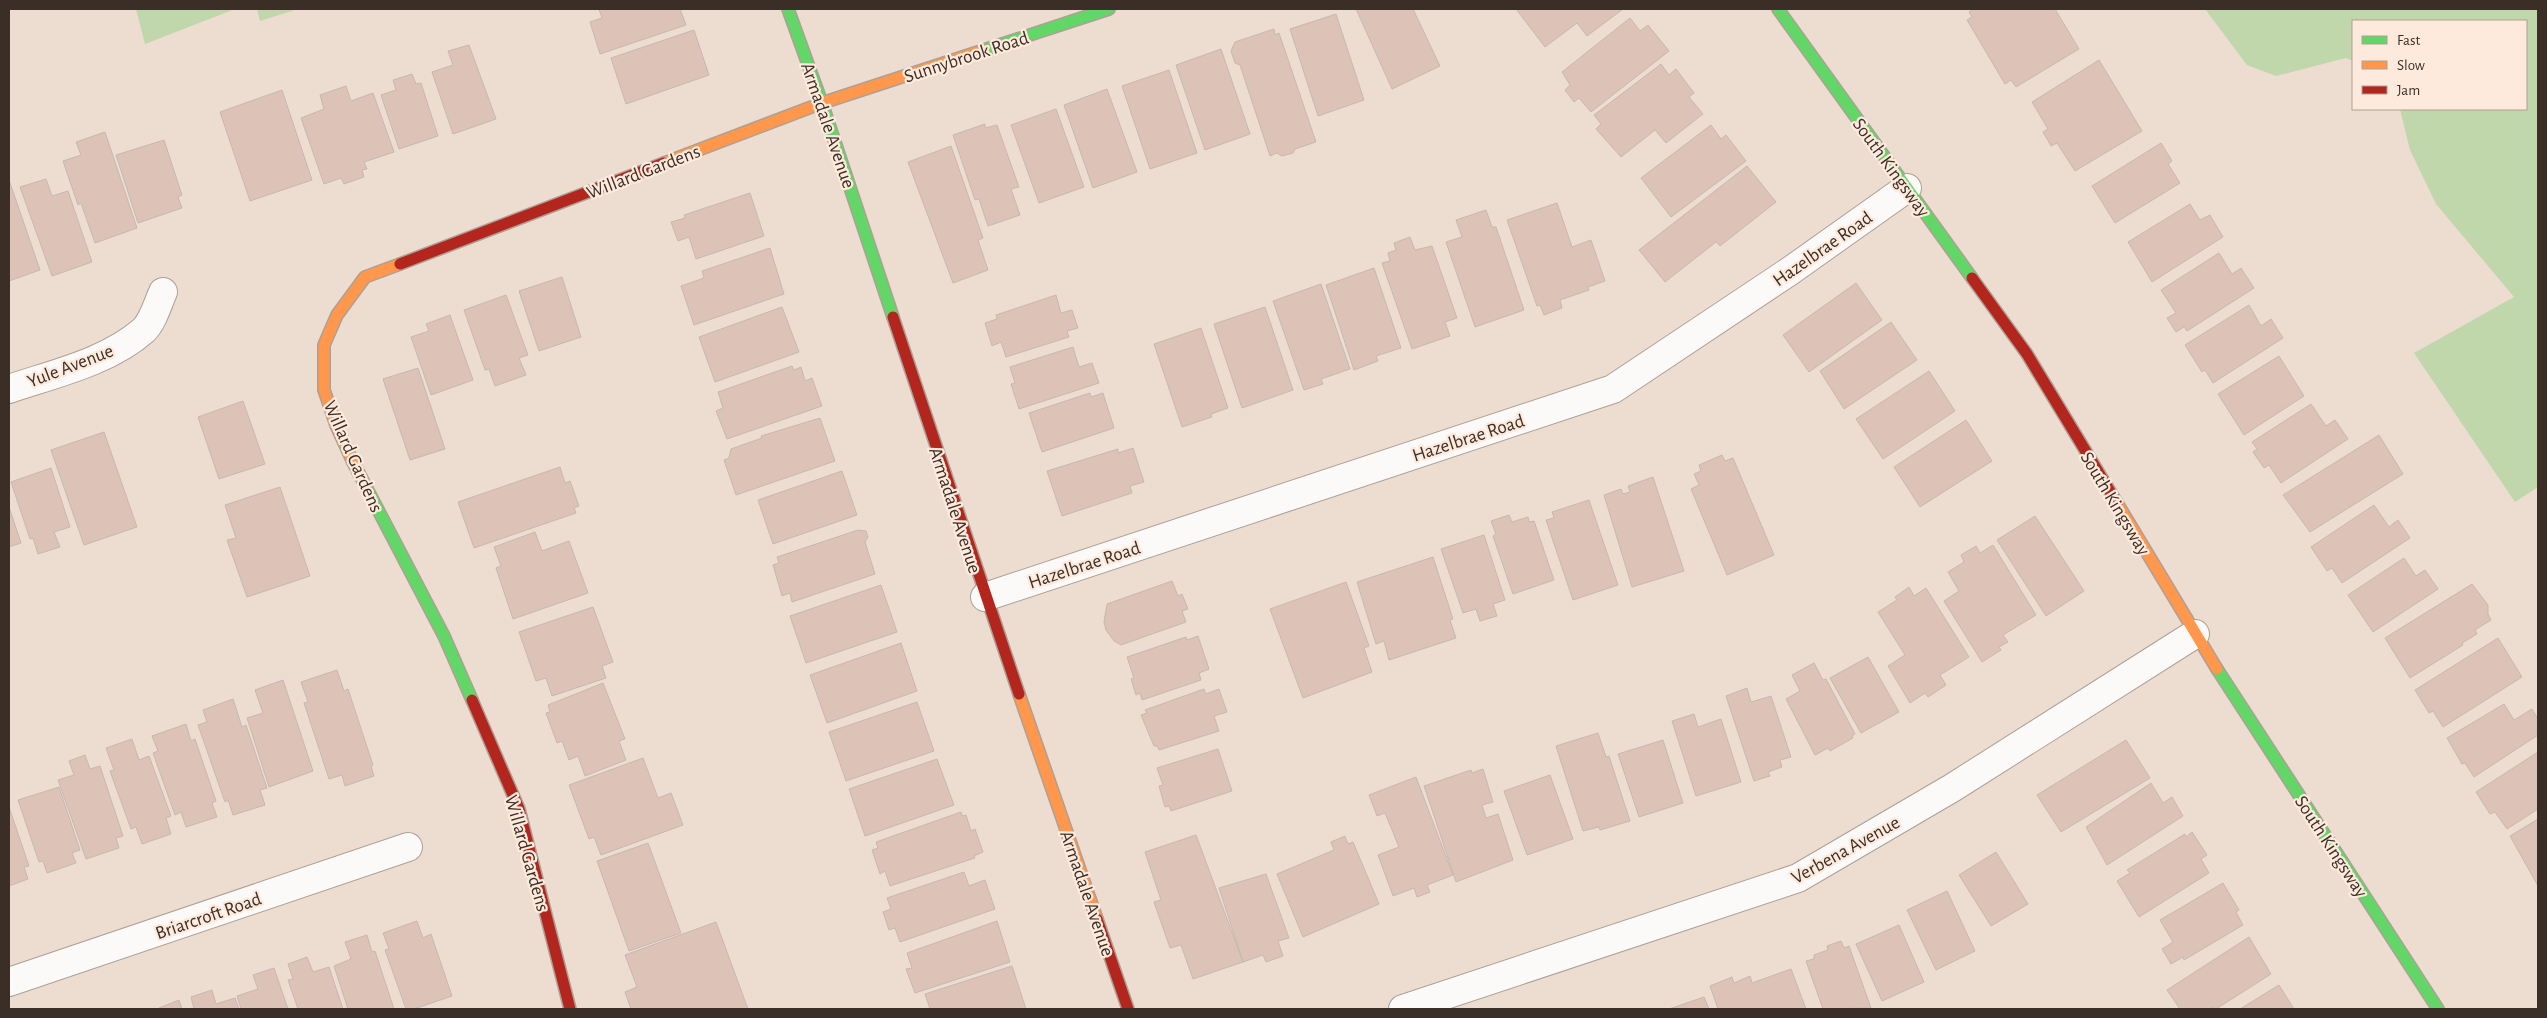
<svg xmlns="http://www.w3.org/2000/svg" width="2547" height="1018" viewBox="0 0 2547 1018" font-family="'Alegreya Sans',sans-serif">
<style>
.green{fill:#c0d7ab}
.building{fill:#dcc2b7;stroke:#c7b8b1}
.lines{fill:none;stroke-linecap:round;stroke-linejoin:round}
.street-casing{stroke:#ada096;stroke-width:30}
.fast-casing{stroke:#ada096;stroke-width:14}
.slow-casing{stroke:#ada096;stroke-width:14}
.jam-casing{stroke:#ada096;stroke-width:14}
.street{stroke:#fcfaf8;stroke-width:28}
.fast{stroke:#63d668;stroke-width:11}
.slow{stroke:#ff974d;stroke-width:11}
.jam{stroke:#b3261e;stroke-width:11}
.labels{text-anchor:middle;stroke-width:4.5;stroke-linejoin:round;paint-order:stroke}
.street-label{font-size:19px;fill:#3a2e26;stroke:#fdeadc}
</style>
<rect width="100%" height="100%" fill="#eddcd0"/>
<!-- green -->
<path class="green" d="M136 9H235L145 44Z
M257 9H298L260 21Z
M2205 9H2538V487L2515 502 2414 353 2514 297 2436 204 2410 150 2400 109H2526V21H2353V61L2346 58 2276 76 2247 65Z"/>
<!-- building -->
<path class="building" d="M599 9H680L686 25 600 54 590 22 602 18Z
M1356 9H1413L1440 66 1392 89Z
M1516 9H1623L1587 36 1577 23 1545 47Z
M1974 9H2055L2079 49 2016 87 2011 80 2005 84 1967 20 1972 17 1969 12Z
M1336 14 1364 100 1318 116 1290 29Z
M1630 18 1640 31 1648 25 1669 51 1591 112 1579 98 1574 102 1565 90 1570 85 1562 72Z
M1274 29 1275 35 1279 33 1316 142 1295 149 1293 153 1282 156 1277 153 1270 156 1240 65 1235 63 1231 51 1235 42Z
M694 30 709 75 626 104 611 58Z
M469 45 496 119 453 134 432 72 453 65 448 51Z
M1221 49 1250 134 1205 150 1176 65Z
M2099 60 2142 131 2075 171 2057 143 2051 146 2043 132 2048 129 2032 102Z
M1661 64 1669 75 1676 69 1694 93 1689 97 1703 114 1666 143 1655 130 1621 157 1596 129 1601 124 1594 115Z
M1169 70 1197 153 1150 169 1122 86Z
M412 74 416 84 421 83 438 136 399 149 381 95 396 90 393 80Z
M346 86 351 101 373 93 394 152 364 162 367 169 362 170 364 177 344 184 341 178 324 184 301 118 324 109 320 95Z
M1107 89 1137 172 1093 188 1064 105Z
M282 90 312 180 250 201 220 112Z
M1056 109 1084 187 1039 203 1011 125Z
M985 124V128L997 125 1019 187 1011 189 1020 215 988 226 979 199 975 200 953 135Z
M1711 125 1721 139 1726 135 1746 161 1671 217 1641 178Z
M105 132 137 228 95 243 81 203 78 205 63 161 81 155 76 142Z
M164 140 182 195 178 197 182 208 138 223 116 155Z
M2161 143 2172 161 2168 164 2180 183 2115 223 2092 186Z
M951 146 983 238 978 240 988 270 953 283 908 162Z
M1747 166 1776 202 1720 246 1716 242 1665 282 1639 250Z
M46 179 52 196 68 191 92 262 52 276 20 187Z
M9 180 40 270 9 281Z
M750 193 764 236 696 259 689 237 678 241 671 222 685 218 684 215Z
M1557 203 1572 247 1591 240 1605 281 1588 287 1589 290 1560 300 1562 308 1544 315 1540 305 1537 306 1507 220Z
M2190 204 2200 220 2210 215 2223 237 2152 282 2128 242Z
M1486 210 1492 227H1496L1524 310 1475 327 1446 242 1462 237 1456 220Z
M1410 237 1415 250 1432 246 1457 318 1445 322 1450 336 1412 349 1382 263 1390 261 1388 253 1396 250 1394 243Z
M770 248 784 294 694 325 681 286 704 278 702 271Z
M2219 253 2232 274 2241 268 2254 288 2187 331 2184 327 2176 332 2167 318 2176 313 2161 290Z
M1374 268 1401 348 1376 356 1378 361 1354 370 1326 285Z
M562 277 581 337 539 351 519 291Z
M1856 283 1882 320 1809 372 1783 335Z
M1321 284 1350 369 1321 379 1323 384 1304 390 1273 301Z
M506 295 528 355 519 358 526 375 495 386 489 369 485 370 464 310Z
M1056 295 1061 313 1072 310 1078 328 1067 331 1069 337 1006 357 1001 342 992 346 985 323 997 319 996 315Z
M2249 305 2261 326 2271 319 2283 338 2213 383 2205 370 2202 372 2185 345Z
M782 307 799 352 715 382 699 337Z
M1265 307 1293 390 1242 408 1214 324Z
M450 315 473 380 431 395 411 337 429 331 426 324Z
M1891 322 1917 360 1844 409 1820 371Z
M1201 328 1228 408 1211 414 1212 417 1182 427 1154 344Z
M1073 347 1079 367 1092 363 1099 383 1019 409 1011 384 1015 383 1010 367Z
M2279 356 2304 396 2244 435 2218 394Z
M792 366 794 370 801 367 805 381 812 378 822 406 727 439 716 411 723 408 718 392Z
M418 368 445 449 410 460 383 379Z
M1929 371 1955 411 1883 459 1856 419Z
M1090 393 1091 397 1103 393 1114 428 1042 452 1029 413Z
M243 401 265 464 219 479 198 417Z
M2311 404 2326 426 2335 420 2348 439 2281 483 2269 465 2264 468 2253 452 2257 449 2252 442Z
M820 418 835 461 736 495 724 460 729 458 731 449 762 438 761 436Z
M1966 420 1992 461 1920 507 1894 467Z
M104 432 137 527 84 545 51 450Z
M2379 435 2403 474 2310 532 2283 495Z
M1133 448 1144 482 1130 486 1132 493 1062 516 1047 471 1118 449V453Z
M1722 455 1725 461 1733 458 1774 555 1727 575 1691 489 1699 485 1694 474 1701 471 1699 465Z
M560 467 565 483 570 481 579 506 574 508 576 513 474 548 458 502Z
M51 468 70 527 54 532 60 547 38 554 33 538 30 539 11 482Z
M842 471 857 515 773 544 758 500Z
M1653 477 1684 571 1632 587 1604 495 1621 489 1623 494 1630 492 1628 486Z
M280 487 310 576 247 597 227 540 236 538 225 505Z
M1589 500 1618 585 1573 600 1546 520 1554 518 1552 512Z
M2374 505 2389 527 2398 520 2410 538 2342 583 2332 568 2327 571 2311 547Z
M9 507 21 543 9 547Z
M1509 515 1512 522 1528 517 1529 522 1534 521 1554 580 1513 594 1493 536 1496 534 1491 521Z
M2035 516 2084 591 2046 616 1997 540Z
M858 530 866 531 868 537 865 542 875 574 792 602 790 593 782 596 773 565 779 563 777 557Z
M535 532 542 551 569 541 588 593 513 619 496 568 501 566 494 547Z
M1484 535 1505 600 1493 604 1497 616 1480 621 1476 609 1463 613 1441 549Z
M1993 545 2036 615 2003 635 2008 642 1999 647 2001 650 1982 662 1944 601 1959 591 1948 572 1964 562 1961 555 1976 546 1980 553Z
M1433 557 1453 619 1450 620 1456 638 1389 660 1384 641 1376 644 1357 582Z
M2404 558 2416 576 2425 570 2438 589 2373 632 2348 595Z
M1172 581 1178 596 1182 594 1188 609 1182 611 1186 622 1121 645 1114 641 1106 630 1104 622 1107 604Z
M1346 582 1369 646 1364 648 1372 672 1303 698 1270 609Z
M2472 584 2488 605V614L2491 620 2475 630 2477 634 2462 643 2463 645 2410 678 2385 638Z
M881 585 897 632 806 663 790 616Z
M1909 587 1914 596 1926 588 1969 657 1940 675 1946 685 1928 697 1925 693 1910 703 1888 666 1905 655 1878 612 1897 600 1895 597Z
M593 607 613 662 602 666 606 678 552 696 546 678 536 681 519 632Z
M1198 636 1209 669 1199 673 1201 680 1142 700 1140 693 1136 695 1131 679 1134 678 1127 657 1186 637 1187 640Z
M2498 638 2522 677 2443 727 2433 711 2429 713 2415 690Z
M901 643 917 691 827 723 810 675Z
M1868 657 1899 712 1861 733 1830 678Z
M1814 663 1823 680 1826 679 1855 734 1852 736 1853 738 1830 751 1828 748 1815 755 1786 699 1800 691 1792 675Z
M337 670 344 691 348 689 373 765 371 766 374 776 345 786 342 775 329 779 304 703 308 702 301 682Z
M283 680 313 771 269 787 247 718 263 713 255 690Z
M603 683 625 739 619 741 626 760 585 776 578 756 569 760 562 741 557 743 546 713 550 712 548 705Z
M1747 688 1751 702 1771 696 1791 757 1780 760 1782 767 1768 772 1770 776 1754 781 1726 696Z
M1204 689 1206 694 1219 689 1227 712 1214 716 1219 731 1159 750 1157 746H1154L1141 715 1147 713 1145 710Z
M233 699 242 727 246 725 267 788 260 790 265 805 233 815 228 800 225 802 198 725 207 722 203 710Z
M917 702 934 751 846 781 829 732Z
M2504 704 2514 720 2532 709 2538 719V735L2474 777 2465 763 2462 764 2447 738Z
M1694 714 1698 727 1721 719 1741 782 1696 796 1672 721Z
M186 724 191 741 195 739 216 801 212 803 217 817 186 827 181 812 175 815 153 753 158 751 152 736Z
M1598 733 1606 757 1609 756 1630 821 1600 830 1599 827 1583 831 1556 746Z
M132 739 139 760 149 756 171 816 166 818 171 834 142 844 136 827 131 829 110 771 114 770 106 748Z
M1663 740 1683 803 1639 817 1618 754Z
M2126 740 2150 778 2061 832 2037 795Z
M1218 749 1232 791 1171 811 1169 806 1165 807 1159 786 1163 785 1157 768Z
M2538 752V809L2507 829 2495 812 2490 814 2476 792Z
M85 755 90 769 100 766 123 836 116 838 119 848 86 859 58 780 74 775 69 761Z
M643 758 658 798 671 793 683 825 601 855 594 837 589 839 569 785Z
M937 759 954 805 865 836 849 789Z
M1483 769 1493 802 1482 805 1486 818 1498 814 1513 860 1456 882 1424 786 1471 770 1472 773Z
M1550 775 1573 839 1527 855 1504 791Z
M1416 777 1453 875 1427 885 1430 892 1417 897 1414 888 1393 896 1378 855 1399 847 1385 813 1377 816 1369 795Z
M2151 783 2163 803 2172 797 2183 816 2107 865 2086 827Z
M59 787 80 850 72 853 76 863 47 873 43 861 39 862 18 800Z
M9 807 29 866 24 867 28 879 9 886Z
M961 812 962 816 966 815 971 831 975 829 983 852 974 856 975 858 890 886 885 871 880 874 872 850 878 848 876 842Z
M2538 819V886L2510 836Z
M2192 832 2207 855 2201 859 2209 873 2139 917 2117 881 2130 873 2127 870 2185 834 2186 837Z
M1196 835 1243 962 1193 979 1181 945 1170 948 1154 902 1161 900 1145 852Z
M1345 836 1348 844 1353 842 1379 904 1303 937 1277 874 1334 850 1331 842Z
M648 843 681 933 629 951 597 861Z
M1996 852 2028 904 1991 926 1959 875Z
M964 872 969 886 985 880 995 909 900 942 895 928 889 930 883 912 891 909 887 898Z
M1266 874 1289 938 1278 941 1283 956 1266 962 1263 955 1243 962 1219 888Z
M2223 883 2239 910 2236 912 2243 925 2184 960 2183 957 2171 964 2162 949 2173 942 2160 920Z
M1947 891 1975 951 1936 970 1907 910Z
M417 921 423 938 431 934 452 996 414 1009H406L385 950 389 949 383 933Z
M997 921 1010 962 915 993 906 969 912 968 907 953Z
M716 922 748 1009H631L625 992 637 987 625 955Z
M1899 925 1924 982 1882 1001 1856 944Z
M367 935 372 952 375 951 394 1009H348L334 966 351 959 345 942Z
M2249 937 2271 974 2216 1009 2213 1007 2209 1009H2180L2167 990Z
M1841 941 1844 948 1849 946 1871 1008 1823 1009 1806 961 1814 959V955L1828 950 1827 946Z
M307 957 313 972 329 967 343 1009H298L288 980 293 979 288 964Z
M1012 966 1026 1009H930L925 994Z
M274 968 288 1009H241L237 996 258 989 253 975Z
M1791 969 1806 1009H1718L1710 986 1732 977 1734 983 1750 976 1752 983Z
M2279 985 2294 1009H2240Z
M212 990 216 1004 235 998 239 1009H194L191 997Z
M1704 997 1709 1009H1669Z
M179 1000 182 1009H159V1008Z"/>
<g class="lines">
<defs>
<path id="street" d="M9 389C53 374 108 362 144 330 153 321 158 303 163 292
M985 597 1613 389 1790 271 1907 188
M9 982 408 847
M1403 1009 1798 878 1952 788 2195 634"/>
<path id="fast" d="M788 9 822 103 893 317
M1778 9 1972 278
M984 50 1109 9
M353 462 444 636 472 700
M2217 669 2438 1009"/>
<path id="slow" d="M664 163 822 103 984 50
M353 462 336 425 324 390V345L337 315 365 277 400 264
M2117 503 2217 669
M1019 694 1097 919"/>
<path id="jam" d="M400 264 664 163
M1972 278 2027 354 2117 503
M893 317 1019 694
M472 700 519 809 570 1009
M1097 919 1128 1009"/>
</defs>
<!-- street casing -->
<use href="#street" class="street-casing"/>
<!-- fast casing -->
<use href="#fast" class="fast-casing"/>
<!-- slow casing -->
<use href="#slow" class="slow-casing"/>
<!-- jam casing -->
<use href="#jam" class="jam-casing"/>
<!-- street -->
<use href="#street" class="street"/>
<!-- fast -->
<use href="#fast" class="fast"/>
<!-- slow -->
<use href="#slow" class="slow"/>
<!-- jam -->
<use href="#jam" class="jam"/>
</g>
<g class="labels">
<!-- street labels -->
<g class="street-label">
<text transform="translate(966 56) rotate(-18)" y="7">Sunnybrook Road</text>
<text transform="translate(829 125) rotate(71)" y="7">Armadale Avenue</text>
<text transform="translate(1892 167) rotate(54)" y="7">South Kingsway</text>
<text transform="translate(643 171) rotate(-21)" y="7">Willard Gardens</text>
<text transform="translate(1822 248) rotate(-35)" y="7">Hazelbrae Road</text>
<text transform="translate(70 365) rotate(-21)" y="7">Yule Avenue</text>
<text transform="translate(1468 437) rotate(-18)" y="7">Hazelbrae Road</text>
<text transform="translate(354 456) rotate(66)" y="7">Willard Gardens</text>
<text transform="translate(2116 503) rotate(59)" y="7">South Kingsway</text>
<text transform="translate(956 510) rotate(72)" y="7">Armadale Avenue</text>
<text transform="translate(1084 564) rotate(-18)" y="7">Hazelbrae Road</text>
<text transform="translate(2332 846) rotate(57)" y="7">South Kingsway</text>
<text transform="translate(1845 849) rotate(-29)" y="7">Verbena Avenue</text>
<text transform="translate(528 853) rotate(74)" y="7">Willard Gardens</text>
<text transform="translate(1088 893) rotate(71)" y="7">Armadale Avenue</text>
<text transform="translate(208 915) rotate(-19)" y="7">Briarcroft Road</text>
</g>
</g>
<!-- border -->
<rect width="2547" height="1018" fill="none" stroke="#3a2e26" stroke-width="20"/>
<!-- legend -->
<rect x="2352" y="20" width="175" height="90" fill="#fdeadc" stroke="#af9f93"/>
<rect x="2362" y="36" width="25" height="8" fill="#63d668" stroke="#af9f93"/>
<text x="2397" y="45" font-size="15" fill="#3a2e26">Fast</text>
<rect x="2362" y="61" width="25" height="8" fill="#ff974d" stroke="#af9f93"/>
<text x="2397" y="70" font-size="15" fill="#3a2e26">Slow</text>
<rect x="2362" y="86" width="25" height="8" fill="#b3261e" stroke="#af9f93"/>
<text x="2397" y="95" font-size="15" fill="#3a2e26">Jam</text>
</svg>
